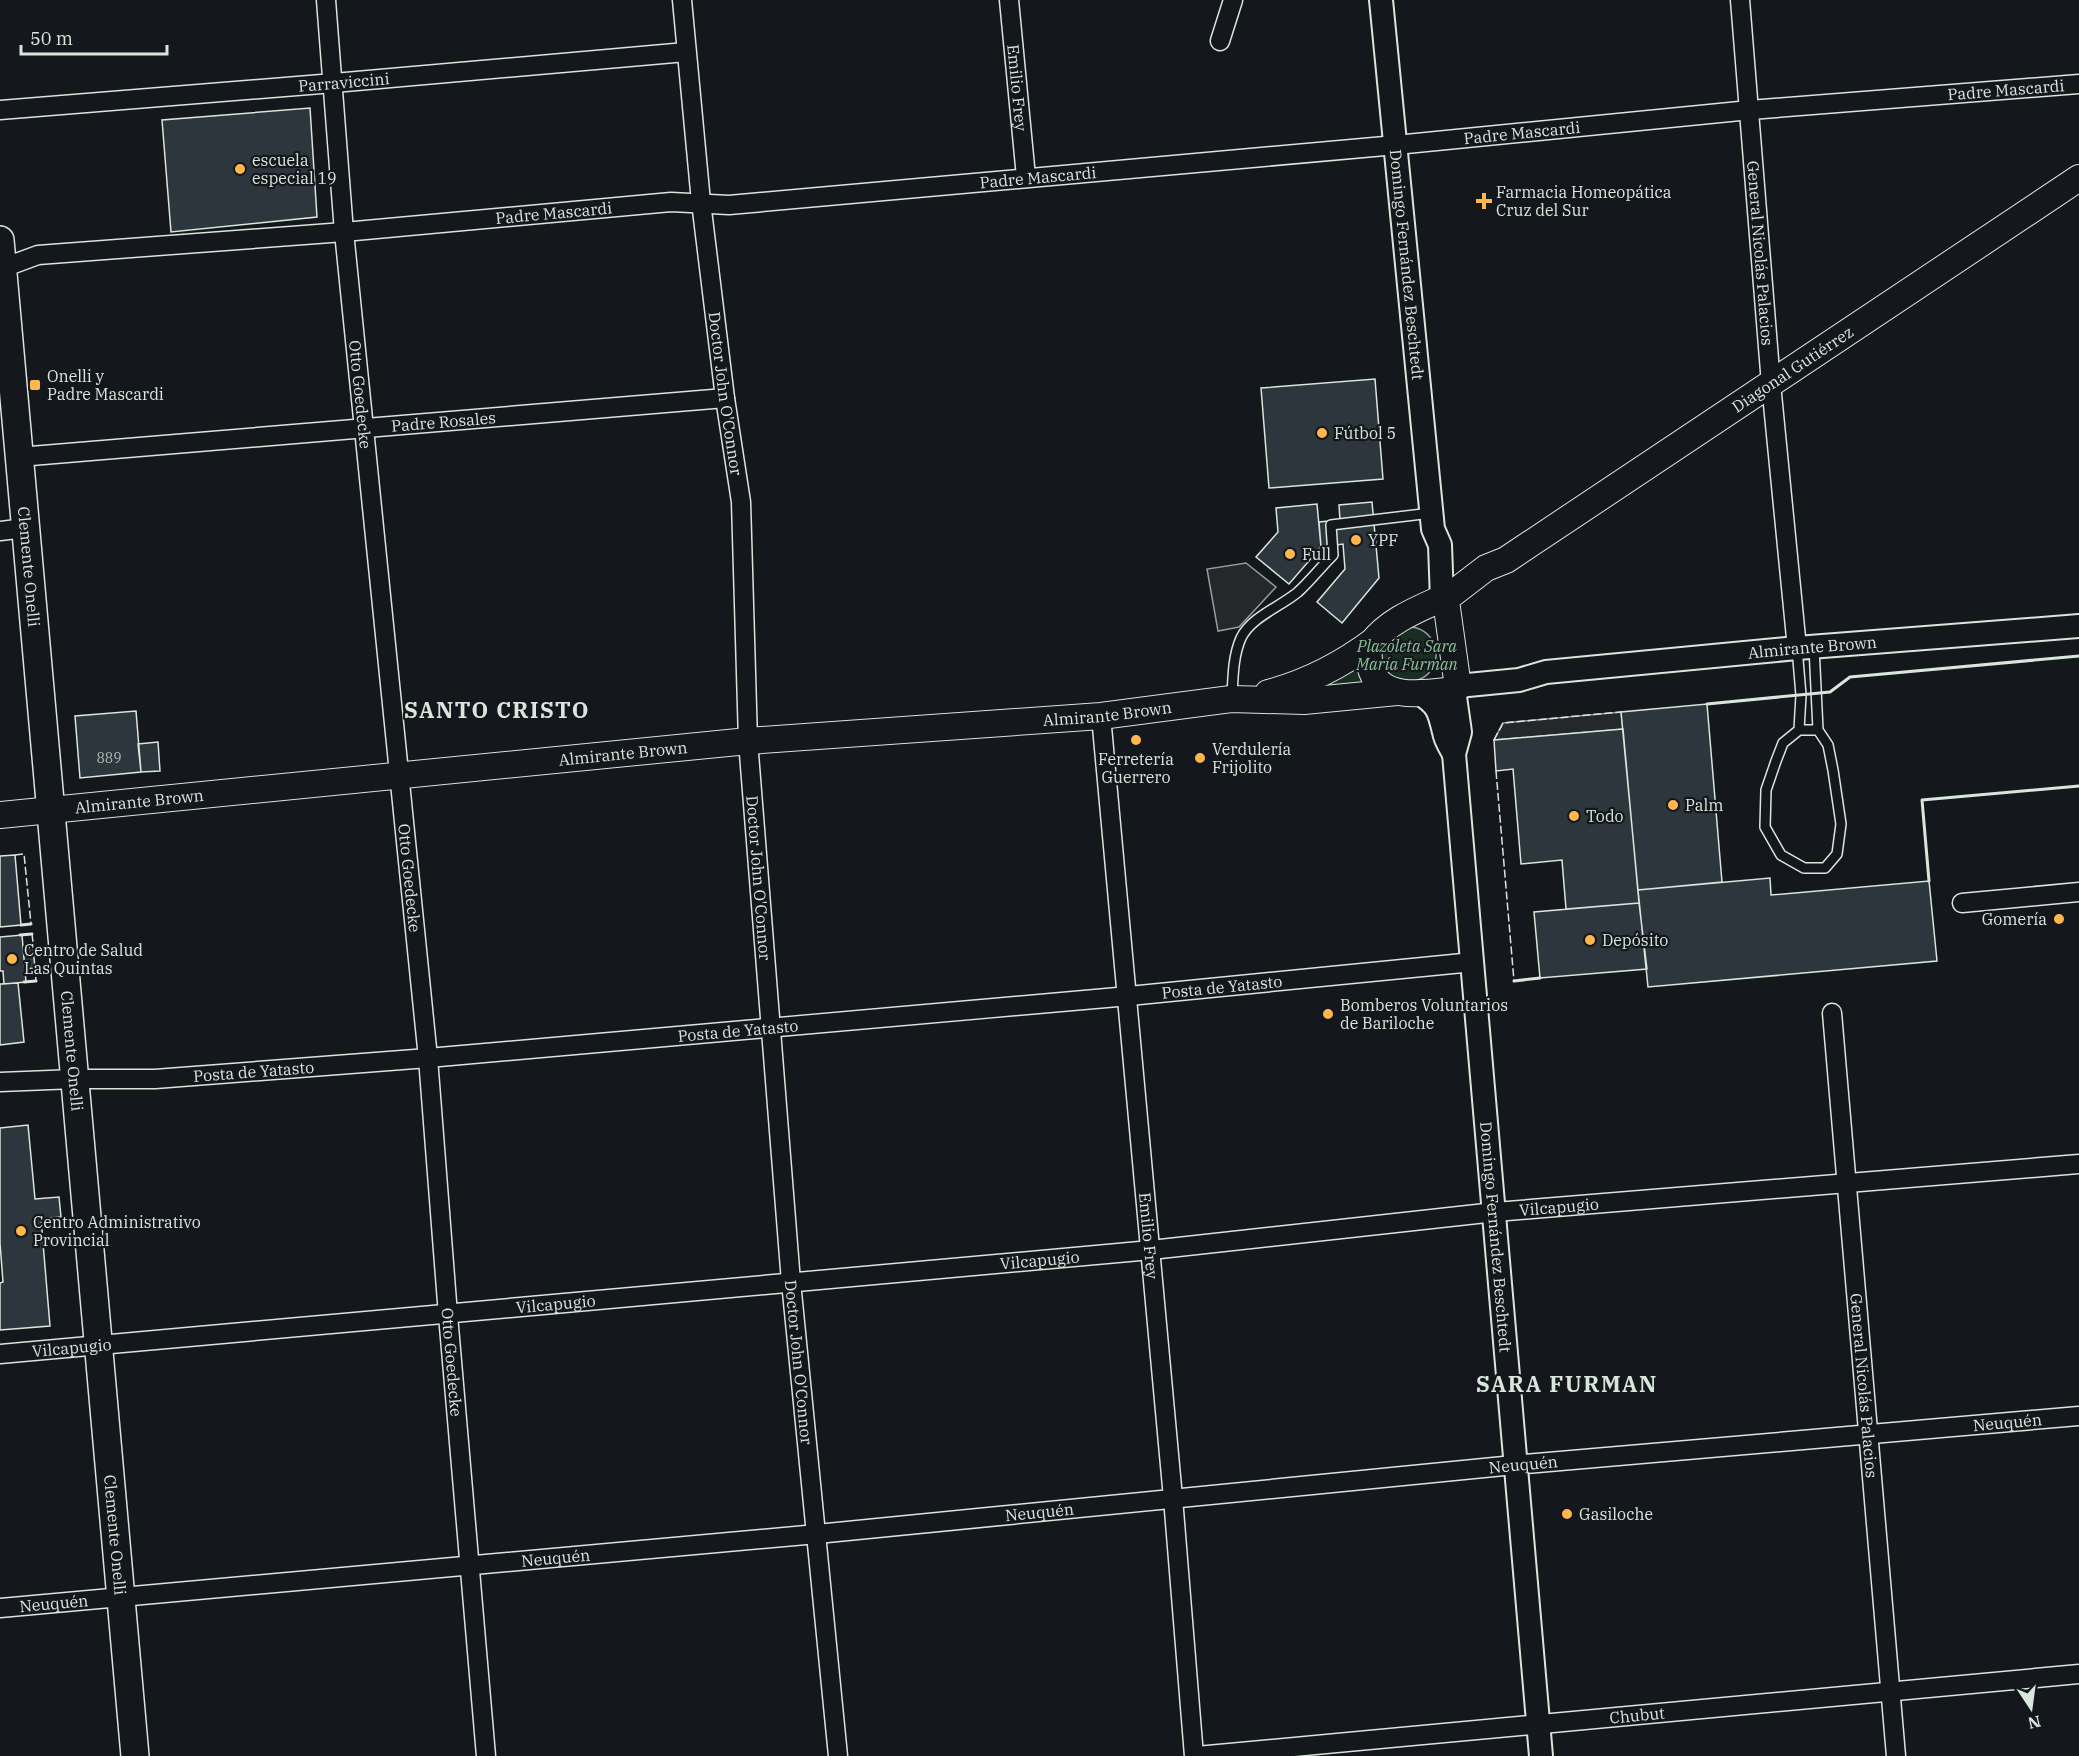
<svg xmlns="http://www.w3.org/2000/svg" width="2079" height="1756" viewBox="0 0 2079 1756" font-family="'IBM Plex Serif',serif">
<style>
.green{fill:#1a2d24;stroke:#939e99;stroke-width:1.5}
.parking{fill:#24282b;stroke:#939e99;stroke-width:1.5}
.building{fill:#2c363c;stroke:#d8e6dc;stroke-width:1.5}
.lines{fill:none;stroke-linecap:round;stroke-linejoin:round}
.service-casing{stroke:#d8e6dc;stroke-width:12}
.minor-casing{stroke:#d8e6dc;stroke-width:21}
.tertiary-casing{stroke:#d8e6dc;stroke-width:26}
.secondary-casing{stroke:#d8e6dc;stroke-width:28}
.primary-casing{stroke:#d8e6dc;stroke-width:30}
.service{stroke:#14181c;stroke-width:9}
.minor{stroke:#14181c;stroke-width:18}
.tertiary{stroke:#14181c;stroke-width:22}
.secondary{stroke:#14181c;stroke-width:26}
.primary{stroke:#14181c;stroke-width:27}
.fence{stroke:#d8e6dc;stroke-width:1.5;stroke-dasharray:8 3;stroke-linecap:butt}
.wall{stroke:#d8e6dc;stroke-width:3}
.poi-dot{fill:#ffb74d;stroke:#14181c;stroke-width:2}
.labels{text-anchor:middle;stroke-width:4.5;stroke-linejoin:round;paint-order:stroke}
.number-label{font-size:14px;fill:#adbab4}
.street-label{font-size:16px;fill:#d8e6dc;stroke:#14181c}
.poi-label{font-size:16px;fill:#d8e6dc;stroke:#14181c;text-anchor:start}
.park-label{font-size:16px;font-style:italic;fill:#8ac095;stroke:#14181c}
.district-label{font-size:22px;font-weight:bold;letter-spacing:1.5px;fill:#d8e6dc;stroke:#14181c}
</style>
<rect width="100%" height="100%" fill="#14181c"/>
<!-- green -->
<path class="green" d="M1411 627C1421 628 1428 632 1433 642 1441 656 1433 675 1418 680 1411 683 1406 681 1399 679 1381 674 1378 658 1384 642Z
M1357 661 1367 686 1312 689Z"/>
<!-- parking -->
<path class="parking" d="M1246 563 1276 587 1239 627 1218 631 1207 569Z
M1621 712 1623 729 1494 740 1503 723Z"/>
<!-- building -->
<path class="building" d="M310 108 317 217 171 232 162 120Z
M1375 379 1383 479 1269 488 1261 388Z
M1372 502 1379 578 1342 623 1317 602 1345 569 1343 544 1321 547 1319 522 1340 520 1339 505Z
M1317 504 1321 547 1289 584 1256 557 1278 532 1276 508Z
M1707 704 1722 882 1638 890 1621 712Z
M136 711 141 772 80 778 75 716Z
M1623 729 1639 903 1566 909 1562 860 1521 864 1513 769 1496 771 1494 740Z
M158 742 160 771 141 772 138 744Z
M15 855 21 925 0 927V856Z
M1770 878 1771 895 1929 881 1937 961 1648 987 1638 890Z
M1639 903 1647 969 1540 978 1534 912Z
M22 935 26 982 4 984 3 971H0V937Z
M33 947 35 968 25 969 23 948Z
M18 983 24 1042 0 1045V984Z
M28 1125 35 1199 59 1197 61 1217 41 1219 50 1326 0 1330V1283L3 1282 0 1243V1128Z"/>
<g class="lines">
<defs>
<path id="service" d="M1814 647 1818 730
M1797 648 1801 695 1799 730
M1232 697C1233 677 1233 656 1241 638 1251 617 1280 607 1298 592 1310 581 1321 567 1333 555L1331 525 1431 513
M1799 730H1818L1828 745 1833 770 1841 824 1837 854 1825 868H1804L1781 855 1765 827 1766 790 1776 761 1783 743Z"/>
<g id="minor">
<path id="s1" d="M326 0 344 232 428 1058 448 1315 486 1756"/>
<path id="s2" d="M682 0 701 202 725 398 741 502 748 741 791 1282 838 1756"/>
<path id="s3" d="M1009 0 1026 177"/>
<path id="s4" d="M1740 0 1771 384 1797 648"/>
<path d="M1220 41 1233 0"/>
<path id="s5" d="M0 110 334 83 686 52"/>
<path id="s6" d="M0 269 38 255 344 232 671 202 729 205 1396 145 1750 110 2079 84"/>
<path id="s7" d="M19 457 725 398"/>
<path d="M0 531 25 528"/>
<path id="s8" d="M1101 716 1173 1498 1194 1756"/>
<path d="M1962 903 2079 892"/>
<path id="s9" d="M1832 1013 1896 1756"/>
<path id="s10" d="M0 1082 75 1079H155L428 1058 1129 996 1473 962"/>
<path id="s11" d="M0 1354 1151 1250 1495 1212 2079 1164"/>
<path id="s12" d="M0 1608 817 1534 1514 1465 2079 1416"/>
<path id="s13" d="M1197 1756 2079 1674"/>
</g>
<g id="tertiary">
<path id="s14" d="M1381 0 1433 529 1440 545 1442 600"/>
<path id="s15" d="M1458 686 1519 680 1546 672 1797 648 2079 626"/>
<path id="s16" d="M1454 690 1460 732 1454 754C1484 1088 1511 1422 1541 1756"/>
<path d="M1419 693C1438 705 1439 711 1444 732 1445 740 1450 747 1454 754"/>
</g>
<g id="secondary">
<path d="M1438 600 1445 603 1447 608 1458 687 1454 690C1427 693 1378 703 1370 665 1368 657 1368 649 1372 643 1387 622 1416 610 1438 600Z"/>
<path id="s17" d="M1443 601 1486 568 1506 560 2079 178"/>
<path d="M1268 693C1307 683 1343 664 1375 640"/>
<path id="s18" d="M0 815 748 741 1101 716 1231 699 1304 701 1397 692"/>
</g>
<g id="primary">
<path id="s19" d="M0 240 135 1756"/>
</g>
</defs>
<!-- service casing -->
<use href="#service" class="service-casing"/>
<!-- minor casing -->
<use href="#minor" class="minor-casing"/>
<!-- tertiary casing -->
<use href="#tertiary" class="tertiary-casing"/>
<!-- secondary casing -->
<use href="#secondary" class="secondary-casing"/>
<!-- primary casing -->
<use href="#primary" class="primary-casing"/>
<!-- service -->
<use href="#service" class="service"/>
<!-- minor -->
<use href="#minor" class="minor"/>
<!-- tertiary -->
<use href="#tertiary" class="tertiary"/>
<!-- secondary -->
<use href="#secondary" class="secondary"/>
<!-- primary -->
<use href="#primary" class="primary"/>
<!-- fence -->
<path class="fence" d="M1494 740 1503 723 1621 712
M1496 771 1514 981
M15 855 24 854 31 924
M32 934 34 951
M35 966 36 981"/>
<!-- wall -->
<path class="wall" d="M1707 704 1830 692 1850 677 2079 656
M1929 881 1922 800 2079 786
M21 925 31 924
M20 935 32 934
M1514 981 1540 978
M24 982 36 981"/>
</g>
<!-- markers -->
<g class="poi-dot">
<circle cx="240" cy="169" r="6"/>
<path d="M1481 192h6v6h6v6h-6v6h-6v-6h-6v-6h6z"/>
<rect x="29" y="379" width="12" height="12" rx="3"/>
<circle cx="1322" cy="433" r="6"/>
<circle cx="1356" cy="540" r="6"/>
<circle cx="1290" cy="554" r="6"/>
<circle cx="1136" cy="740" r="6"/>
<circle cx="1200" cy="758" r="6"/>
<circle cx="1673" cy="805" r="6"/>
<circle cx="1574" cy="816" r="6"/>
<circle cx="2059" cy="919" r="6"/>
<circle cx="1590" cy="940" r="6"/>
<circle cx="12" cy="959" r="6"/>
<circle cx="1328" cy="1014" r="6"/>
<circle cx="21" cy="1231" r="6"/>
<circle cx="1567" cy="1514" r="6"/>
</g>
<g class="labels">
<!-- number labels -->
<g class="number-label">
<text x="109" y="763">889</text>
</g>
<!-- street labels -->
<g class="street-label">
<text dy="6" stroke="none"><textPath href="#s5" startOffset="345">Parraviccini</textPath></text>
<text dy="6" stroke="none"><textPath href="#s3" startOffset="88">Emilio Frey</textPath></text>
<text dy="6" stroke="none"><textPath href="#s6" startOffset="2016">Padre Mascardi</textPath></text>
<text dy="6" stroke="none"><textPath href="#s6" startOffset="1530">Padre Mascardi</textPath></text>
<text dy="6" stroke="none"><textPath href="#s6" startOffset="1044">Padre Mascardi</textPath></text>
<text dy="6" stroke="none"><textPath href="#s6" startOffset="558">Padre Mascardi</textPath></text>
<text dy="6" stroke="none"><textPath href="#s4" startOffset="254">General Nicolás Palacios</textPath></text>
<text dy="6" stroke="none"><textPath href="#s14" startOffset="266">Domingo Fernández Beschtedt</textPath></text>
<text dy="6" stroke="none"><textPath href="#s17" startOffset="420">Diagonal Gutiérrez</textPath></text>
<text dy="6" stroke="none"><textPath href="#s2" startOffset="396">Doctor John O'Connor</textPath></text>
<text dy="6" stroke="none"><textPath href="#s1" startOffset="396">Otto Goedecke</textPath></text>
<text dy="6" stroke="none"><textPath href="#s7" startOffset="426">Padre Rosales</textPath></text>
<text dy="6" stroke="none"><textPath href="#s19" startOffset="328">Clemente Onelli</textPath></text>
<text dy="6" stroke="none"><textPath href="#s15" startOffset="357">Almirante Brown</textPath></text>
<text dy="6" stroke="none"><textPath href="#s18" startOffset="1112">Almirante Brown</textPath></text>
<text dy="6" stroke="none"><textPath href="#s18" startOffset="626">Almirante Brown</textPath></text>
<text dy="6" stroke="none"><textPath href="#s18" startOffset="140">Almirante Brown</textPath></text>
<text dy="6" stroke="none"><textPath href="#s1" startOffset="882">Otto Goedecke</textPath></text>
<text dy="6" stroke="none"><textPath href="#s2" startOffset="882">Doctor John O'Connor</textPath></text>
<text dy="6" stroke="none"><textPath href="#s10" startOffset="1226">Posta de Yatasto</textPath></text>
<text dy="6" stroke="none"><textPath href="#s10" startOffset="740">Posta de Yatasto</textPath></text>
<text dy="6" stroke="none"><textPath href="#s19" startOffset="814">Clemente Onelli</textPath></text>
<text dy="6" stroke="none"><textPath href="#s10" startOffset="254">Posta de Yatasto</textPath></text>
<text dy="6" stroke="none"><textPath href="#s11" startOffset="1566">Vilcapugio</textPath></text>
<text dy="6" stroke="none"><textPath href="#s8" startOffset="522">Emilio Frey</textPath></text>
<text dy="6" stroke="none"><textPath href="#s16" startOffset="550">Domingo Fernández Beschtedt</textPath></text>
<text dy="6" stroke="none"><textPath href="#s11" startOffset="1044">Vilcapugio</textPath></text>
<text dy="6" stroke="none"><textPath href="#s11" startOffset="558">Vilcapugio</textPath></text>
<text dy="6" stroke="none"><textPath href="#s11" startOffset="72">Vilcapugio</textPath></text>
<text dy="6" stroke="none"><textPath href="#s1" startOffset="1368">Otto Goedecke</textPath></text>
<text dy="6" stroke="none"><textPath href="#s2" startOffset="1368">Doctor John O'Connor</textPath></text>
<text dy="6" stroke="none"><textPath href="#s9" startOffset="374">General Nicolás Palacios</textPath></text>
<text dy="6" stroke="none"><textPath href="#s12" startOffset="2016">Neuquén</textPath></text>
<text dy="6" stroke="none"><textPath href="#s12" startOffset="1530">Neuquén</textPath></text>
<text dy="6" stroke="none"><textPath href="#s12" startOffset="1044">Neuquén</textPath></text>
<text dy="6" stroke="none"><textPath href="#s19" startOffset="1300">Clemente Onelli</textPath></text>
<text dy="6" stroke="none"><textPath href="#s12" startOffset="558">Neuquén</textPath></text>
<text dy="6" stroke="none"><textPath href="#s12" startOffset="54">Neuquén</textPath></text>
<text dy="6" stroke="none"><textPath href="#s13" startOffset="442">Chubut</textPath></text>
</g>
<!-- poi labels -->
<g class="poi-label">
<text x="252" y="166">escuela<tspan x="252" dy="18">especial 19</tspan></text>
<text x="1496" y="198">Farmacia Homeopática<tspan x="1496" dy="18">Cruz del Sur</tspan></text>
<text x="47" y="382">Onelli y<tspan x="47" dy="18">Padre Mascardi</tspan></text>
<text x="1334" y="439">Fútbol 5</text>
<text x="1368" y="546">YPF</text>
<text x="1302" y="560">Full</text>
<text x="1212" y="755">Verdulería<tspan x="1212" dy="18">Frijolito</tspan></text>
<text x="1136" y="765" text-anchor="middle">Ferretería<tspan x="1136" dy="18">Guerrero</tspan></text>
<text x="1685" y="811">Palm</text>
<text x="1586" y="822">Todo</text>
<text x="2047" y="925" text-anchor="end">Gomería</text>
<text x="1602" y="946">Depósito</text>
<text x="24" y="956">Centro de Salud<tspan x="24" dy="18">Las Quintas</tspan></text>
<text x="1340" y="1011">Bomberos Voluntarios<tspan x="1340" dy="18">de Bariloche</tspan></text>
<text x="33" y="1228">Centro Administrativo<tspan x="33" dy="18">Provincial</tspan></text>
<text x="1579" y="1520">Gasiloche</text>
</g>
<!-- park labels -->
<g class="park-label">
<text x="1407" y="652">Plazoleta Sara<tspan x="1407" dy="18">María Furman</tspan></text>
</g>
<!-- district labels -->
<g class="district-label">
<text x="497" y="718">SANTO CRISTO</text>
<text x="1567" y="1392">SARA FURMAN</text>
</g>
</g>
<!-- north arrow -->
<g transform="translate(2031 1708) rotate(167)" stroke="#14181c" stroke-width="4.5" paint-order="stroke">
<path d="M0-4.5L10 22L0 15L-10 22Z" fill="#d8e6dc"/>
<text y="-9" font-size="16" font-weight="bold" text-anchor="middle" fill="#d8e6dc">N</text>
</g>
<!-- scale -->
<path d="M21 45v9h146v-9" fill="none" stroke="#d8e6dc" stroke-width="3"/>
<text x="30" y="45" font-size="18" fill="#d8e6dc" stroke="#14181c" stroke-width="4.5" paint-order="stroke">50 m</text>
</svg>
